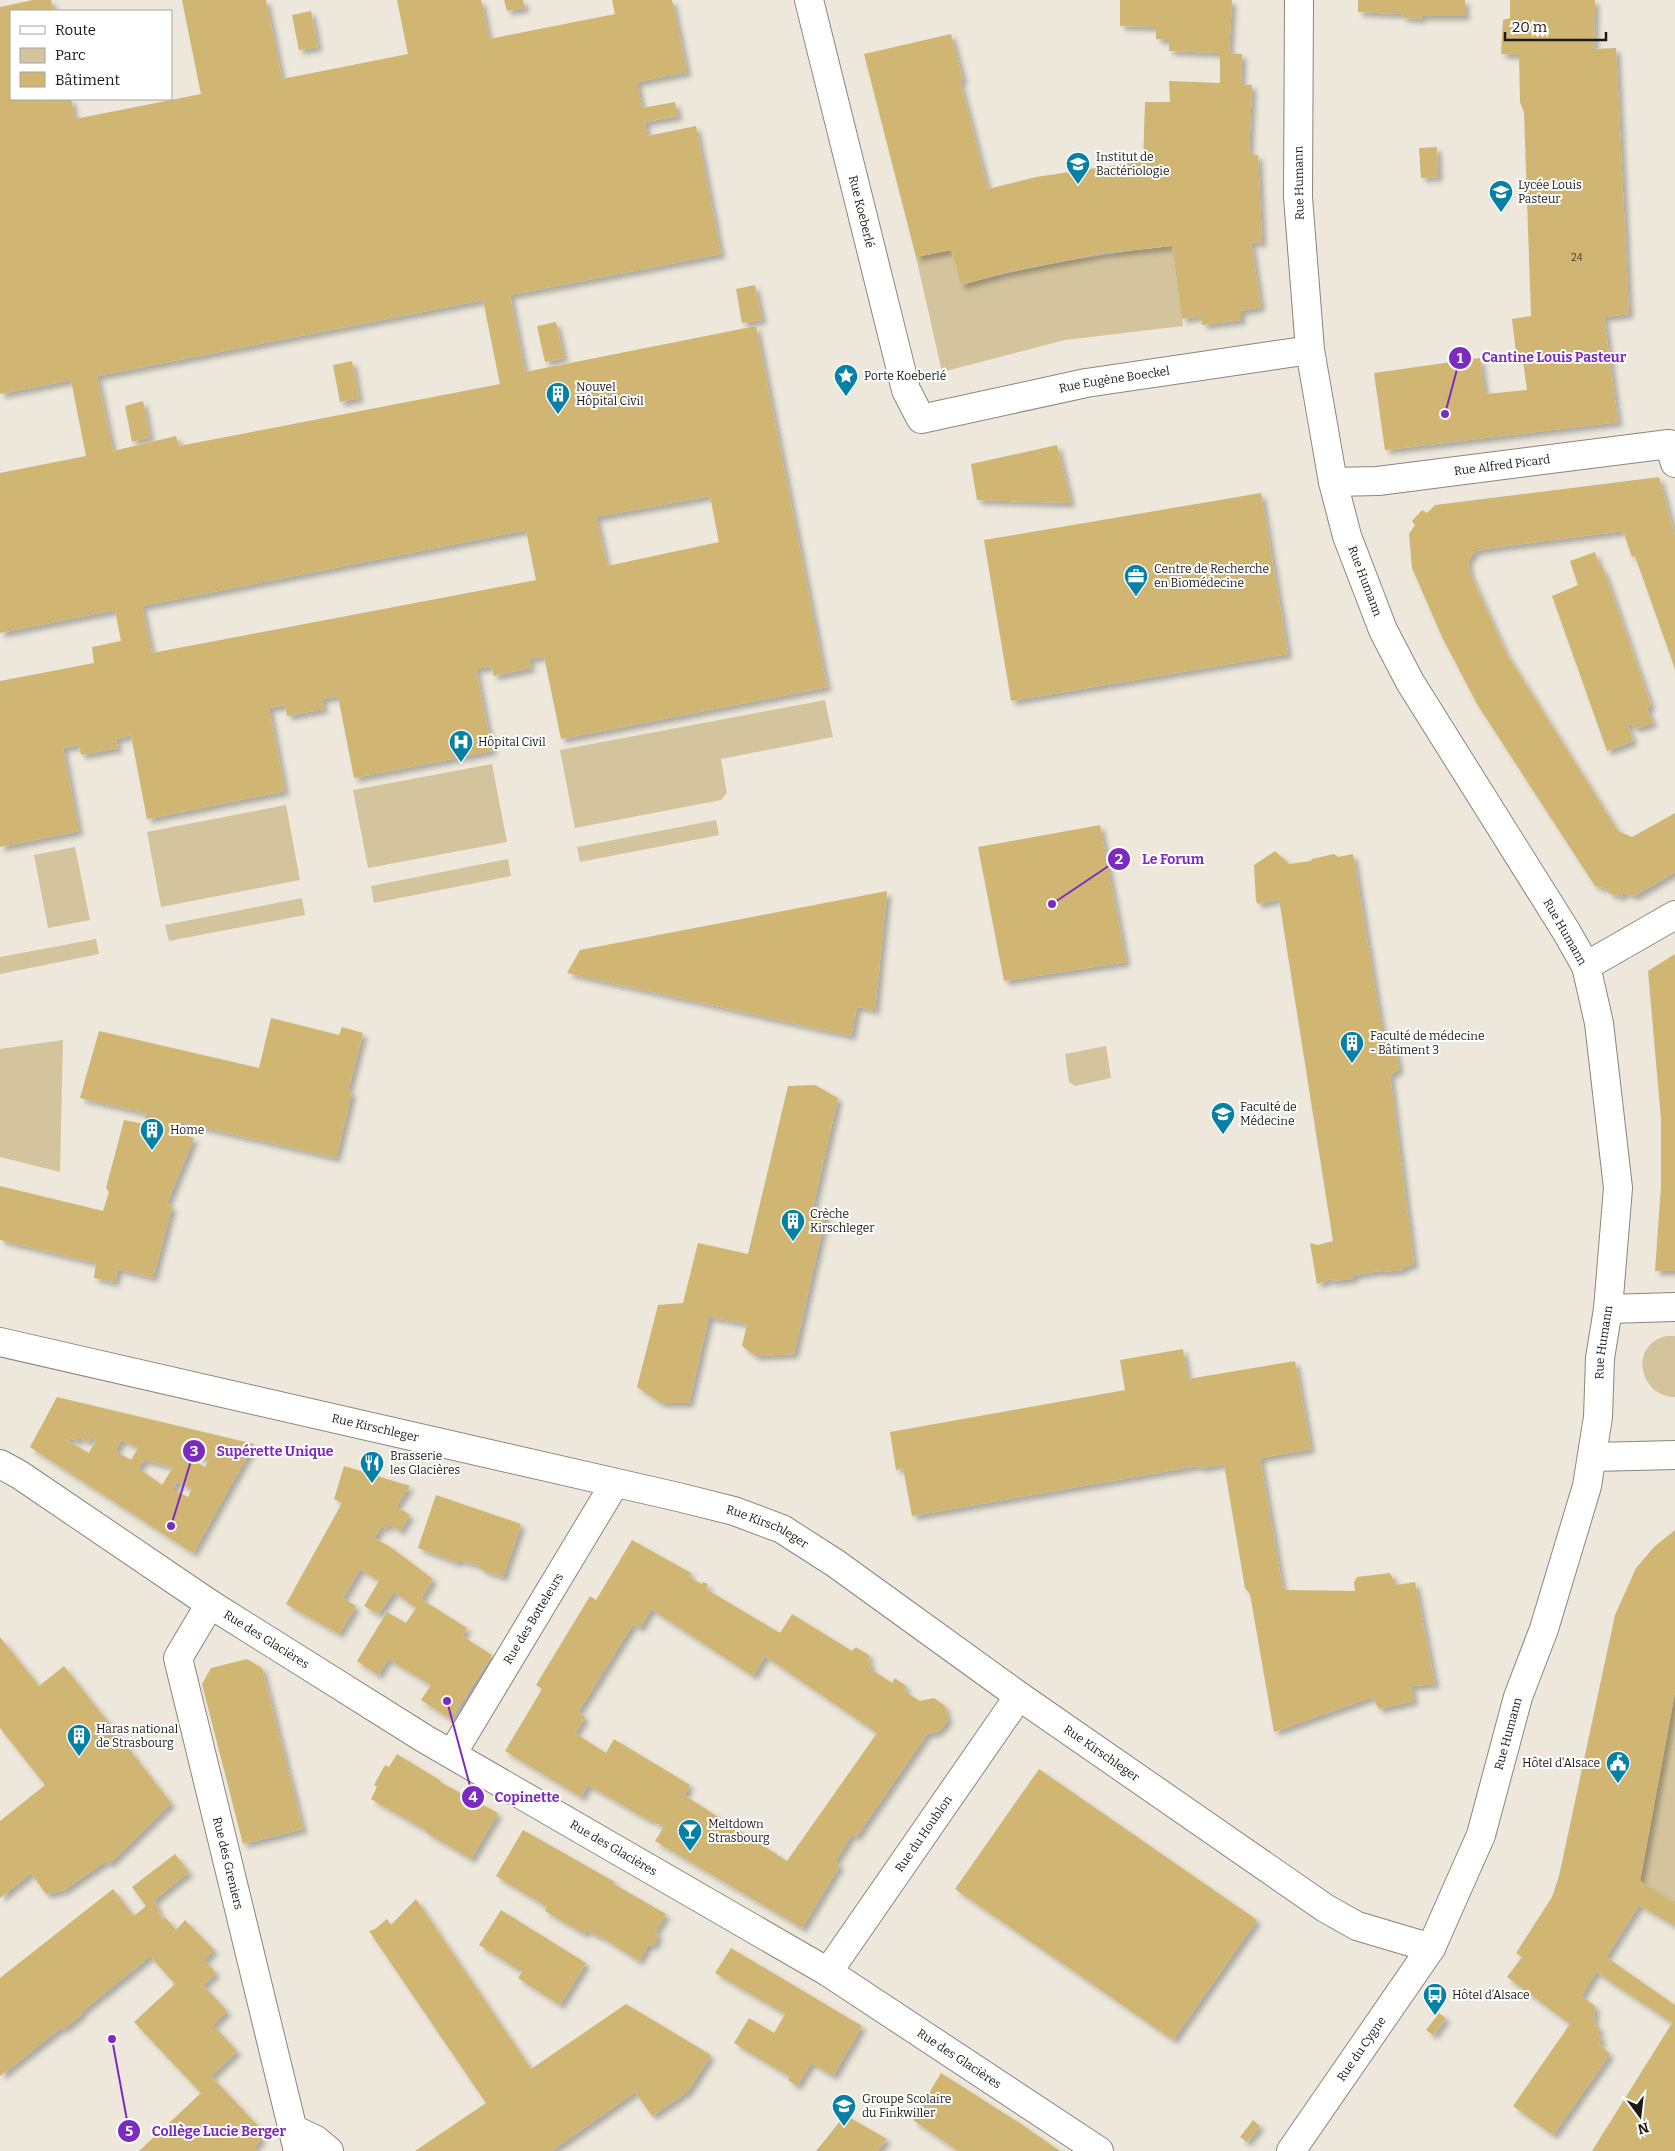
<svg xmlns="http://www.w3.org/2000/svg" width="1675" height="2151" viewBox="0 0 1675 2151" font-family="Bitter,serif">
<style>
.green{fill:#d4c49d}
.building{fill:#d1b673;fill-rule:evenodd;filter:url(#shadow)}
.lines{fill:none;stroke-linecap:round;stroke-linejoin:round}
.minor-casing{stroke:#8b867a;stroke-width:30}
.minor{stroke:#fff;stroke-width:28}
.labels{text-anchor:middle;stroke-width:4;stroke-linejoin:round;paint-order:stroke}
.number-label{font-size:10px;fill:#49412d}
.poi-label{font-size:12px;fill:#1c1a16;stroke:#fff;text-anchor:start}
.street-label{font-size:12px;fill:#1c1a16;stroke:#fff}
.leader{fill:none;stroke:#7b2cbf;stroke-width:2}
.callout-dot{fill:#7b2cbf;stroke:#fff;stroke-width:2}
.mark-label{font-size:15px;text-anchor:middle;font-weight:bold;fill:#fff}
.callout-label{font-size:14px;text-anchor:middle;font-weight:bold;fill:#7b2cbf;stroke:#fff;stroke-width:4;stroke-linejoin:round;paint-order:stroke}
</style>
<defs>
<filter id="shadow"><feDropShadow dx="4.5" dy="4.5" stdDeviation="2.5" flood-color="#0004"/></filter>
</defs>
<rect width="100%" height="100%" fill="#ede8db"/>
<!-- green -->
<path class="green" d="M1172 246 1183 326 1065 340 942 372 916 257 951 250 961 285C1030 266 1101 254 1172 246Z
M825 700 833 737 721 759 727 793 721 800 575 828 560 750Z
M492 764 507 842 368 868 353 790Z
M286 805 300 880 161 907 147 832Z
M716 820 719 835 580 862 577 847Z
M75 847 90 920 48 928 34 855Z
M508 859 511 876 374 903 371 886Z
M302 898 305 915 169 941 165 925Z
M96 939 99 954 0 974V957Z
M63 1040 60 1172 0 1157V1049Z
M1106 1046 1111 1078 1075 1086 1069 1082 1065 1054Z
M1667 1336H1675V1397C1639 1397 1628 1344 1667 1336Z
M1675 1692V1904L1640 1881Z"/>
<!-- building -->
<path class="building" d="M33 0H51L54 11H11V99H71L75 119 201 94 182 0H266L282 79 408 54 397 0H481L489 39 615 14 612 0H672L687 72 637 82 642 108 675 102 678 116 645 122 647 136 696 126 721 254 510 295 525 372 756 326 827 687 561 739 544 656 529 659 531 668 494 676 491 666 476 669 492 751 354 778 338 696 322 699 324 709 287 716 285 705 269 708 285 791 147 819 131 735 116 739 118 748 81 755 79 745 63 748 79 831 0 847V681L94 663 92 647 121 641 115 610 0 633V473L86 456 71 380 0 394V7ZM483 300 500 384 179 446 176 436 113 451 97 376ZM710 496 719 542 607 566 596 517ZM526 530 536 580 152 653 142 606Z
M504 0H523L525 8 507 11Z
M1120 0H1232L1229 53 1242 54 1241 84 1252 85 1249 154 1258 155 1262 243 1251 242 1261 307 1241 311V320L1202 325V316L1182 319 1172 246 1104 253 1003 273 961 285 951 250 916 257 864 54 951 34 963 79 960 82 988 189 1036 177 1143 161 1145 102H1170L1169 81 1220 83V53L1169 51V40L1156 39V27L1120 26Z
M1358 0H1465V16H1422L1420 19 1404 18 1402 14 1358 12Z
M1510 0H1595L1594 49 1616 48 1629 314 1604 317 1618 422 1385 450 1374 373 1480 358 1485 394 1527 390 1522 353H1516L1512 319 1531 316 1524 112 1520 102 1519 55 1501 54 1503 20 1510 18Z
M311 11 318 47 299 50 292 15Z
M1437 147 1438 177 1421 178 1419 148Z
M755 285 762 320 742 323 736 289Z
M556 322 564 358 545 362 537 326Z
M352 361 359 398 340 402 333 365Z
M143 401 150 437 132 442 125 406Z
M1057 445 1071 503 977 500 971 464Z
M1659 477 1675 536V669L1635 556 1632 557 1623 531 1491 548 1475 551 1468 561 1470 573 1506 653 1618 831 1632 837 1675 813V872L1634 896 1623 892 1622 897 1608 893 1609 889 1595 886 1477 704 1442 637 1412 568 1409 534 1415 525 1412 521 1422 510 1427 513 1435 505Z
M1261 493 1288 654 1011 701 984 540Z
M1595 552 1600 568H1603L1651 705 1647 709 1653 723 1637 728 1627 723 1633 741 1607 751 1552 596 1578 585 1570 561Z
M1100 825 1126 962 1004 981 978 847Z
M1275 851 1289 864 1311 861 1312 859 1334 854 1338 857 1353 854 1384 1042 1395 1046 1399 1069 1390 1075 1414 1264 1404 1267 1402 1270 1381 1272 1379 1271 1354 1275 1352 1279 1333 1281 1331 1279 1317 1284 1310 1243 1317 1245 1333 1241 1279 899 1258 904 1256 901 1254 865Z
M887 891 875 1010 857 1007 851 1036 567 973 580 950Z
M1675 954V1271H1655L1661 1186V1119L1648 971Z
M271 1018 339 1035 342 1027 363 1033 348 1091 352 1092 336 1158 180 1122 179 1133 194 1138 167 1203 172 1207 153 1278 118 1269 115 1282 94 1278 96 1263 0 1240V1186L103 1211 109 1192 106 1188 124 1120 144 1124 146 1113 80 1098 99 1031 259 1068Z
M815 1085 838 1098 812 1211 826 1214 794 1354 756 1356 742 1346 747 1324 709 1317 689 1403H661L637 1387 658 1305 683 1303 698 1243 748 1254 788 1086Z
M1183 1349 1188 1379 1295 1361 1311 1449 1260 1458 1283 1590 1355 1591 1354 1582 1357 1577 1390 1573 1396 1585 1415 1582 1435 1684 1411 1686 1414 1701 1379 1709 1372 1697 1274 1732 1250 1594 1245 1588 1224 1464 1201 1468 1196 1466 912 1516 903 1468 896 1470 890 1432 1125 1390 1120 1360Z
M57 1397 254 1444 193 1553 30 1447ZM79 1437 88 1442 91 1437 96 1440 89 1453 68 1441 70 1438 77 1441ZM122 1440 138 1448 131 1460 115 1451ZM193 1453 208 1461 205 1467 190 1459ZM144 1460 173 1467 162 1485 138 1468ZM177 1481 192 1489 188 1497 173 1490Z
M344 1466 410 1486 396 1506 410 1515 400 1531 389 1524 385 1529 382 1526 374 1538 389 1546 433 1579 421 1599 467 1628 462 1636 492 1655 451 1719 421 1700 431 1685 388 1659 378 1675 357 1661 387 1612 406 1623 416 1608 394 1592 378 1614 364 1606 379 1581 360 1569 343 1598 356 1606 339 1634 286 1604 342 1503 334 1499Z
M436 1495 521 1524 503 1577 480 1569V1566L459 1560 458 1563 418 1548Z
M1675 1530V1692L1640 1881 1675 1904V1926L1639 1905 1606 1957 1675 2005V2151H1592L1672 2023 1596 1972 1581 1996 1595 2006 1594 2024 1600 2028 1597 2033 1602 2038 1599 2044 1610 2054 1553 2135 1513 2106 1570 2024 1507 1977 1522 1957 1516 1953 1552 1897 1559 1876 1615 1615 1636 1568 1654 1547Z
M632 1540 691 1573 689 1577 702 1584 703 1582 708 1584 706 1589 780 1633 792 1614 852 1651 856 1647 870 1656 867 1661 872 1664 869 1668 892 1683 895 1678 907 1687 904 1691 920 1701 934 1698 945 1706 948 1720 939 1731 927 1734 856 1837 852 1834 835 1862 840 1865 802 1928 655 1841 665 1825 656 1824 652 1818 650 1821 588 1785 581 1797 505 1751 542 1689 536 1685 590 1596 596 1600ZM651 1609 753 1676 765 1656 877 1733 787 1861 684 1795 690 1785 614 1739 606 1753 575 1733 585 1717 578 1712 633 1624 640 1628Z
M0 1637 39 1686 64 1666 171 1803 109 1864 106 1861 64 1890 46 1894 31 1873 0 1898V1821L45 1785 0 1728Z
M247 1659 262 1668 303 1829 243 1844 202 1684 211 1668Z
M397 1754 441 1781 440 1782 498 1813 471 1859 427 1833V1831L371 1799 377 1787 374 1785 385 1765 389 1767Z
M1039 1769 1257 1920 1173 2040 955 1889Z
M523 1830 615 1882 614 1884 666 1914 655 1932 659 1935 653 1946 649 1944 639 1961 600 1936 599 1937 586 1930 584 1934 545 1911 547 1907 496 1876Z
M175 1854 189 1872 154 1900 162 1919 165 1917 176 1930 185 1920 214 1950 204 1960 216 1973 203 1985 227 2011 213 2025 237 2051 211 2076 259 2127 258 2128 261 2140 254 2147 258 2151H139L201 2093 134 2022 175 1984 150 1956 81 2012 82 2014 63 2029 62 2027 0 2076V1978L113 1889 134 1916 146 1906 132 1887Z
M416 1899 531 2069 626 2004 711 2055 688 2091 652 2116 635 2092 551 2151H415L486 2103 369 1931 375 1929 387 1919 391 1925Z
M501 1910 586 1963 560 2005 518 1978 522 1972 479 1945Z
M731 1948 862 2026 833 2076 811 2063 797 2086 788 2080 790 2077 734 2043 749 2018 774 2033 785 2014 715 1973Z
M1439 2013 1446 2018 1433 2035 1426 2030Z
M941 2073 1021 2124 1060 2151H958L913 2120Z
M845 2115 887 2139 877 2151H816Z
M1253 2120 1260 2126 1247 2142 1240 2137Z"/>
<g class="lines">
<defs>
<g id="minor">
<path id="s1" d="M809 0 906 390 921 419 1086 383 1310 350"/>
<path id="s2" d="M1333 482 1378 481 1669 444 1675 463"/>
<path d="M1586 966 1675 915"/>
<path d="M1608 1309 1675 1307"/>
<path id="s3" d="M0 1342 678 1497 734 1511 782 1529 835 1563 1019 1696 1325 1908 1357 1926 1431 1948"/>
<path d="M1593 1457 1675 1455"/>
<path id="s4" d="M0 1464 20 1475 210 1604 425 1739 828 1972 1099 2151"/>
<path id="s5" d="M210 1604 178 1658 298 2151"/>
<path id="s6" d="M452 1754 615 1483"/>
<path id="s7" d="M828 1972 1019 1696"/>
<path d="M293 2129 316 2140 329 2151"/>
<path id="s8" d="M1291 2151 1431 1948 1481 1835 1518 1697 1544 1629 1587 1486 1598 1417 1600 1358 1608 1309 1618 1188 1599 1023 1586 966 1566 931 1410 682 1383 630 1347 536 1333 482 1310 350 1298 197 1299 0"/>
</g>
</defs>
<!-- minor casing -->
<use href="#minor" class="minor-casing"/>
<!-- minor -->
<use href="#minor" class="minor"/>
</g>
<!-- icons -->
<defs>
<symbol id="university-pin" viewBox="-11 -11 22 30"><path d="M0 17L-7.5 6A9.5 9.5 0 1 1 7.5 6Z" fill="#0581a6" stroke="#fff"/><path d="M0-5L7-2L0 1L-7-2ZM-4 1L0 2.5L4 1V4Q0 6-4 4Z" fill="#fff"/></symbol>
<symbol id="school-pin" viewBox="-11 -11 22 30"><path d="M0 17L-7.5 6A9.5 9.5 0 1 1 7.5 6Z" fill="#0581a6" stroke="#fff"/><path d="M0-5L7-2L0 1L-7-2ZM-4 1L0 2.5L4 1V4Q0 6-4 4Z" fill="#fff"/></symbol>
<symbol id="sight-pin" viewBox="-11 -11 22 30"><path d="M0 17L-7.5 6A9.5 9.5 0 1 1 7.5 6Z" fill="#0581a6" stroke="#fff"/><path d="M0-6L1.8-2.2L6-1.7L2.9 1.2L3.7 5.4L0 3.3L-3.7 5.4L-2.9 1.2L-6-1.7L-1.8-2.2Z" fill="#fff"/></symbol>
<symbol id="building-pin" viewBox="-11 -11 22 30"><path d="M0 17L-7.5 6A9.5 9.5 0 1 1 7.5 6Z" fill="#0581a6" stroke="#fff"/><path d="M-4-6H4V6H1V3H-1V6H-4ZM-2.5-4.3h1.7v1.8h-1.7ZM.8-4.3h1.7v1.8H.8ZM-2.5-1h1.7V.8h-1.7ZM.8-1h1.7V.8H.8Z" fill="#fff"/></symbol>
<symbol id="office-pin" viewBox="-11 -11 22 30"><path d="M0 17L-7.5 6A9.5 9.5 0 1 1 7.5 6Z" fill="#0581a6" stroke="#fff"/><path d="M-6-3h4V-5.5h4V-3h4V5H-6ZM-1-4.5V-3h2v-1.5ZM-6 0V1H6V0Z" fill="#fff"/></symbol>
<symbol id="hospital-pin" viewBox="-11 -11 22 30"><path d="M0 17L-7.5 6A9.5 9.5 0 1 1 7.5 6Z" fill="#0581a6" stroke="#fff"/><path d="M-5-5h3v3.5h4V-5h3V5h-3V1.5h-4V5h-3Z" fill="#fff"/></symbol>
<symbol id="restaurant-pin" viewBox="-11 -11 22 30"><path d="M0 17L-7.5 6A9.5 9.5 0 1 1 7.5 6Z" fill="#0581a6" stroke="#fff"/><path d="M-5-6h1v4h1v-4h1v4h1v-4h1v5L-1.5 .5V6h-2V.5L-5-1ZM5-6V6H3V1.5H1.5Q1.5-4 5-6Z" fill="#fff"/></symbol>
<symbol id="civic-pin" viewBox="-11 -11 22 30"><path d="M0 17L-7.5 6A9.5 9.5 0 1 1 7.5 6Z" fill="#0581a6" stroke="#fff"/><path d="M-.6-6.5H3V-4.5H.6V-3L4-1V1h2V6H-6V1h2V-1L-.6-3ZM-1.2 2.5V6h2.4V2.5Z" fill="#fff"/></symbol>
<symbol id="bar-pin" viewBox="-11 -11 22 30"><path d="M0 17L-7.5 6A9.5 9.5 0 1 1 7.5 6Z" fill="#0581a6" stroke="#fff"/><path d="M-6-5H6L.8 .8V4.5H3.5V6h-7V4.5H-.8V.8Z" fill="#fff"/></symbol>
<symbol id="bus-pin" viewBox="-11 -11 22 30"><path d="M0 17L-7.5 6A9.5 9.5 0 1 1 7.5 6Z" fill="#0581a6" stroke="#fff"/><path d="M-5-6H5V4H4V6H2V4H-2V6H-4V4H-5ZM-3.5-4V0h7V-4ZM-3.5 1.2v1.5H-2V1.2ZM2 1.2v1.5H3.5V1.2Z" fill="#fff"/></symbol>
</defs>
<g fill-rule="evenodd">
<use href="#university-pin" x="1064" y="150" width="28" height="38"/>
<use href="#school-pin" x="1487" y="178" width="28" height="38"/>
<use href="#sight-pin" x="832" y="362" width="28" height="38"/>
<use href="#building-pin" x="544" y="380" width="28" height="38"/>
<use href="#office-pin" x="1122" y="562" width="28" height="38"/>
<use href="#hospital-pin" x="447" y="728" width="28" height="38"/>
<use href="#building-pin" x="1338" y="1029" width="28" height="38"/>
<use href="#university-pin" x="1209" y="1100" width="28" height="38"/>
<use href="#building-pin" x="138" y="1116" width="28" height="38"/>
<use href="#building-pin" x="779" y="1207" width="28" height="38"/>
<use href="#restaurant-pin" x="358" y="1449" width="28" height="38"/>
<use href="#building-pin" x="65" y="1722" width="28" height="38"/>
<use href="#civic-pin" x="1604" y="1749" width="28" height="38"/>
<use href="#bar-pin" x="676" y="1817" width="28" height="38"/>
<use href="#bus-pin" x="1421" y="1981" width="28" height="38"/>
<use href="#school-pin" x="830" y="2092" width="28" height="38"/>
</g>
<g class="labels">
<!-- number labels -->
<g class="number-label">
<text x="1577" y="261">24</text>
</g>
<!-- poi labels -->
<g class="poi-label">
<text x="1096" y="161">Institut de<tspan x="1096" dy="14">Bactériologie</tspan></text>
<text x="1518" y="189">Lycée Louis<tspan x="1518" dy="14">Pasteur</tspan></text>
<text x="864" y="380">Porte Koeberlé</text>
<text x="576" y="391">Nouvel<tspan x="576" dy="14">Hôpital Civil</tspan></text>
<text x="1154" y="573">Centre de Recherche<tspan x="1154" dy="14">en Biomédecine</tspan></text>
<text x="478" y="746">Hôpital Civil</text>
<text x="1370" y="1040">Faculté de médecine<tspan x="1370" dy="14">- Bâtiment 3</tspan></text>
<text x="1240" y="1111">Faculté de<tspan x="1240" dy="14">Médecine</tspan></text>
<text x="170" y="1134">Home</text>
<text x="810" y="1218">Crèche<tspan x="810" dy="14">Kirschleger</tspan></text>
<text x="390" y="1460">Brasserie<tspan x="390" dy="14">les Glacières</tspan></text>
<text x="96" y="1733">Haras national<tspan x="96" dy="14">de Strasbourg</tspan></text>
<text x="1600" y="1767" text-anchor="end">Hôtel d'Alsace</text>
<text x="708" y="1828">Meltdown<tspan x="708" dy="14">Strasbourg</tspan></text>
<text x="1452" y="1999">Hôtel d’Alsace</text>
<text x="862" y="2103">Groupe Scolaire<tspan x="862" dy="14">du Finkwiller</tspan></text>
</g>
<!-- street labels -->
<g class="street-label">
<text transform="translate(1299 183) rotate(-91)" y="4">Rue Humann</text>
<text dy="4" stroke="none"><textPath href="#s1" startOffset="218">Rue Koeberlé</textPath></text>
<text dy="4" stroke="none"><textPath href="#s1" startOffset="632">Rue Eugène Boeckel</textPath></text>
<text dy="4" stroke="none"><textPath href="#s2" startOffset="170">Rue Alfred Picard</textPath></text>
<text transform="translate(1365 581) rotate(69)" y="4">Rue Humann</text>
<text transform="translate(1565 932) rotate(60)" y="4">Rue Humann</text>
<text dy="4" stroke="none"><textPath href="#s8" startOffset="880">Rue Humann</textPath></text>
<text dy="4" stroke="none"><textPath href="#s3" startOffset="385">Rue Kirschleger</textPath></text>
<text dy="4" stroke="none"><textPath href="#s3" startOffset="790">Rue Kirschleger</textPath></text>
<text dy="4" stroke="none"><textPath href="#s6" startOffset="158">Rue des Botteleurs</textPath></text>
<text dy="4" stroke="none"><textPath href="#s4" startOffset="319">Rue des Glacières</textPath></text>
<text dy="4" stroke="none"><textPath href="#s8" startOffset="475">Rue Humann</textPath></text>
<text dy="4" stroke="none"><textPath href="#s3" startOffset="1195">Rue Kirschleger</textPath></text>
<text dy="4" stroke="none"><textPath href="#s7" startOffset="168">Rue du Houblon</textPath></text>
<text dy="4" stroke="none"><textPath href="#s4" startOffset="724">Rue des Glacières</textPath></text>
<text dy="4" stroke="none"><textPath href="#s5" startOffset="274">Rue des Greniers</textPath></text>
<text dy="4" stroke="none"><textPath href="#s8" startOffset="124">Rue du Cygne</textPath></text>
<text dy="4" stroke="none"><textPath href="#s4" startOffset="1129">Rue des Glacières</textPath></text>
</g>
</g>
<!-- callouts -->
<path class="leader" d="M1445 414L1460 358M1052 904L1119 859M171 1526L194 1451M447 1701L473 1797M112 2039L129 2131"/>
<g class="callout-dot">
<circle cx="1445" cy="414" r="5"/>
<circle cx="1052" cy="904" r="5"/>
<circle cx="171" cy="1526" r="5"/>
<circle cx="447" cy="1701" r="5"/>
<circle cx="112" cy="2039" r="5"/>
<circle cx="1460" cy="358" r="12"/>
<circle cx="1119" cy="859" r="12"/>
<circle cx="194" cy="1451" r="12"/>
<circle cx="473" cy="1797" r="12"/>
<circle cx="129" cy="2131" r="12"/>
</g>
<g class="mark-label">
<text x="1460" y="363">1</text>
<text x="1119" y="864">2</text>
<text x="194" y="1456">3</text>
<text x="473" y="1802">4</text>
<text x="129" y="2136">5</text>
</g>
<g class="callout-label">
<text x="1554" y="362">Cantine Louis Pasteur</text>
<text x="1173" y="864">Le Forum</text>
<text x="275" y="1456">Supérette Unique</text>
<text x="527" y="1802">Copinette</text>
<text x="219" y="2136">Collège Lucie Berger</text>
</g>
<!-- legend -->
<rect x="10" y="10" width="162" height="90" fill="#ffffff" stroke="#a4a3a2"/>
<rect x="20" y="26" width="25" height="8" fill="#ffffff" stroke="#a4a3a2"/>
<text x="55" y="35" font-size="15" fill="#1c1a16">Route</text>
<rect x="20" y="48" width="25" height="15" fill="#d4c49d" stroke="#a4a3a2"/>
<text x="55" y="60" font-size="15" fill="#1c1a16">Parc</text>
<rect x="20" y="72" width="25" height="15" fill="#d1b673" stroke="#a4a3a2"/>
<text x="55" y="85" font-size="15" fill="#1c1a16">Bâtiment</text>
<!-- north arrow -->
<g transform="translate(1640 2116) rotate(165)" stroke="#ffffff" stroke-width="4" paint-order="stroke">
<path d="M0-4L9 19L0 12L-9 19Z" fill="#1c1a16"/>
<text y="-8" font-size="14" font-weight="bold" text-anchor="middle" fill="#1c1a16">N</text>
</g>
<!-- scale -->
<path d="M1505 32v8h101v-8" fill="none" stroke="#1c1a16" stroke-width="2.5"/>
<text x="1512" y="32" font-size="15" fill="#1c1a16" stroke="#ffffff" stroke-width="4" paint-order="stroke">20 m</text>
</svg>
